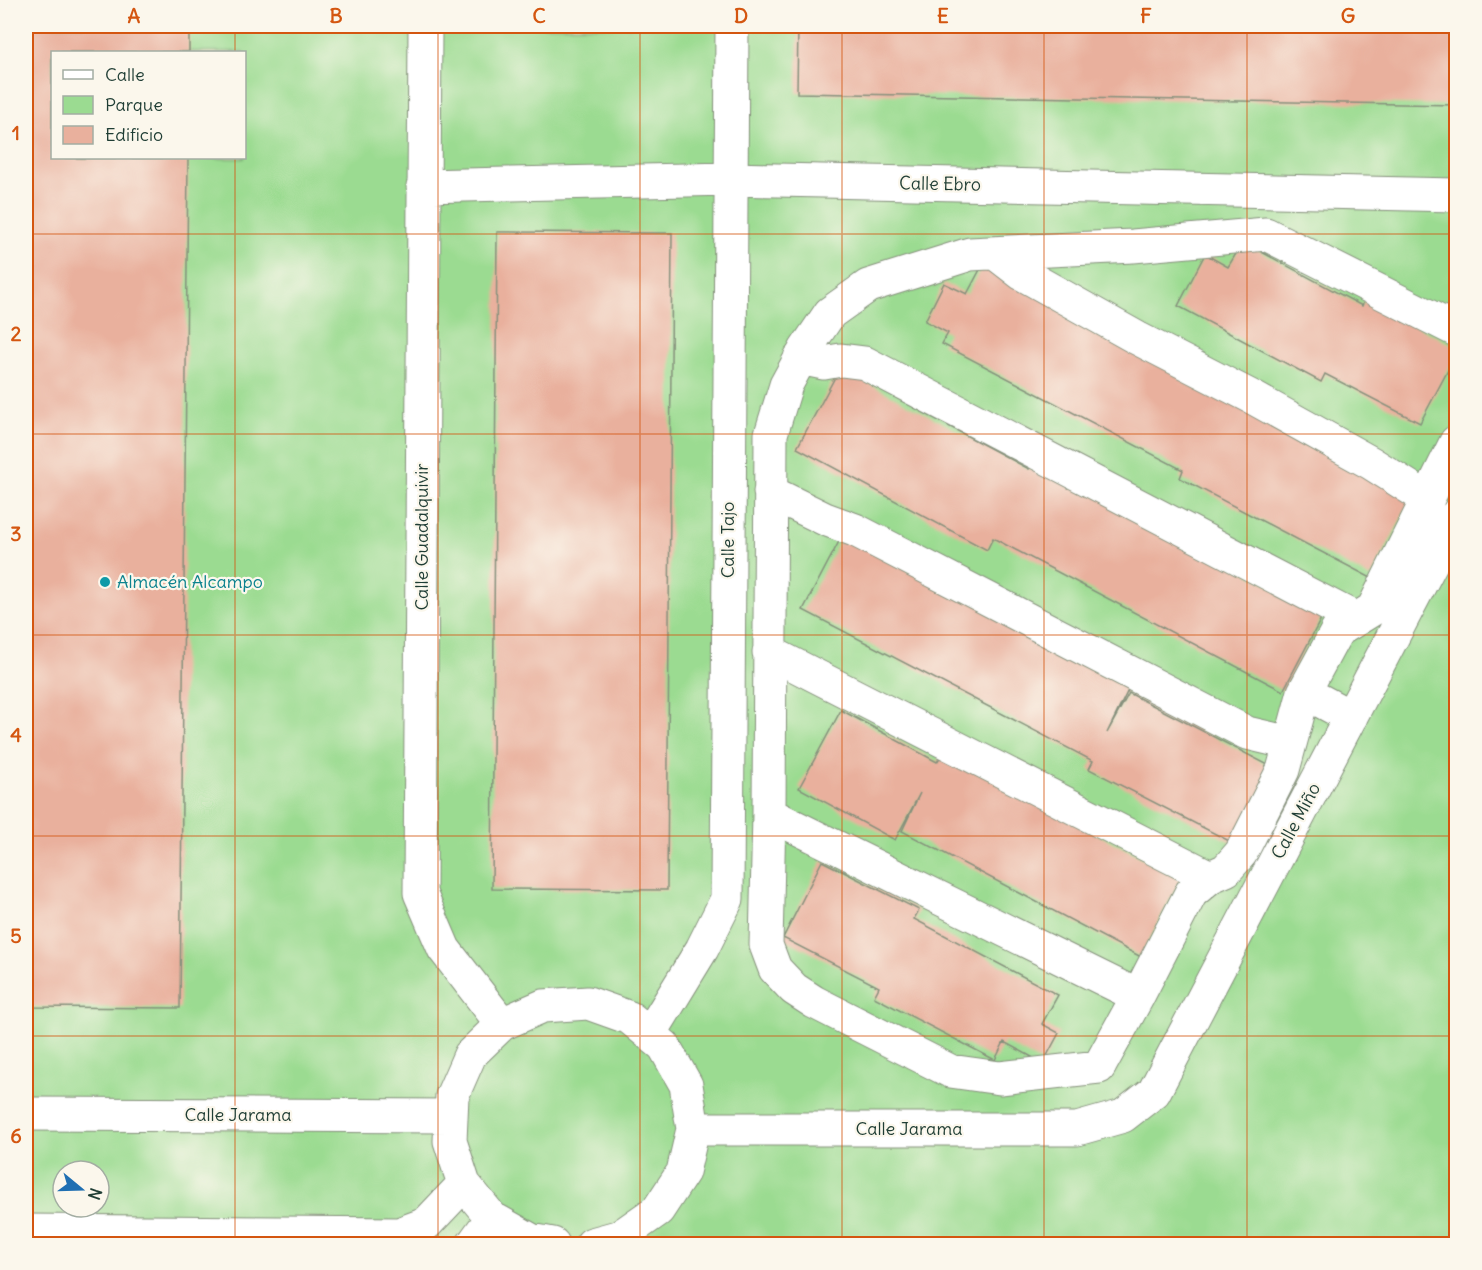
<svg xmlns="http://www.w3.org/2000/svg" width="1482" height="1270" viewBox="0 0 1482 1270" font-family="Delius,sans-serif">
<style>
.green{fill:#9bdb91;stroke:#5d8c62;stroke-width:1.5;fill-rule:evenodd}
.building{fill:#e9b09d}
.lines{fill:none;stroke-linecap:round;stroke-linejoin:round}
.minor-casing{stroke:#85907b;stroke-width:35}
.minor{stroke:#fff;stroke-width:33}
.grid{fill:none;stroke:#d45610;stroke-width:1.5;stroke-opacity:0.55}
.culture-dot{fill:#0f9aa8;stroke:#fbf7ec;stroke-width:2}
.labels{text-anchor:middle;stroke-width:4.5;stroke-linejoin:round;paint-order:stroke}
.street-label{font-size:18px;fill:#1f3d34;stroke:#fbf7ec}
.culture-label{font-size:18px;fill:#0d838f;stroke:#fbf7ec;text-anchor:start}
.neatline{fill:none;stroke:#d45610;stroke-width:2}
.grid-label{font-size:20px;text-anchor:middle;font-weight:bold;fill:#d45610}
</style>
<rect width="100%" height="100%" fill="#fbf7ec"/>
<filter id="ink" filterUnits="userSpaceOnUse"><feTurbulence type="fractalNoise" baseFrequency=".0167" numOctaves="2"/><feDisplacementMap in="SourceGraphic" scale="12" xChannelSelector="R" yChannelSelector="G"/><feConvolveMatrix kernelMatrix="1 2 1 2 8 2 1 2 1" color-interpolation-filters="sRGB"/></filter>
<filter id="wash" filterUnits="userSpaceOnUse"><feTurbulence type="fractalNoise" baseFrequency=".008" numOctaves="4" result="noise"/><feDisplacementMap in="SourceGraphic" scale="24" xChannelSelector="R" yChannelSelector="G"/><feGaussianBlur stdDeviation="1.35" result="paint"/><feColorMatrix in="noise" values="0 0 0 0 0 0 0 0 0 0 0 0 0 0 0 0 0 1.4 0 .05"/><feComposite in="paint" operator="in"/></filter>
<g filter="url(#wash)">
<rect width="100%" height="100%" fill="#ebe2c2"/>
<!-- green -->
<path class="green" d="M26 26H1456V1244H26ZM52 52H244V158H52ZM63 1171H99V1207H63Z"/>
<g id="blocks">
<!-- building -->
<path class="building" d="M26 26H189V52H52V158H188L180 1008 26 1007Z
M798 26H1456V105L797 93Z
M497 232 672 233 667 890 492 889Z
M1243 242 1362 306 1365 299 1456 347V355L1420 423 1325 374 1321 382 1178 306 1205 254 1228 267Z
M983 264 1412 498 1371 578 1180 478 1183 470 942 344 948 333 925 321 944 283 967 294Z
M840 368 1029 469 1034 461 1324 613 1283 691 993 538 987 550 797 448Z
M844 532 1132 682 1107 733 1129 693 1274 768 1235 844 1089 769 1093 761 803 610Z
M841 710 937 762 943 753 1181 878 1141 957 902 831 920 793 895 840 799 788Z
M822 861 919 910 914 919 1058 995 1042 1024 1059 1033 1043 1063 1004 1042 995 1060 874 997 879 987 783 938Z"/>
</g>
</g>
<g filter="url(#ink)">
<use href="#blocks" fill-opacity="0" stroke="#85907b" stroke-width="1.5"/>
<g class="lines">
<defs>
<path id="minor" d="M425 26 420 893 444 949 502 1024
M423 186 730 179 1456 195
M995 253 1021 273 1137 338 1250 396 1371 463 1428 499
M800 358 824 363 841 360 865 363 1356 619
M770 492 825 519 855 530 1247 733 1290 743
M769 652 1210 877
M1304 692 1337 631 1373 609 1456 442
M1351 717 1304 692 1283 770 1241 853 1226 870 1210 877 1191 893 1138 996 1099 1067 1000 1078 950 1071 814 1002 794 989 775 969 766 945 769 814 771 434 786 385 805 350 830 313 868 286 970 254 1133 246 1266 234 1456 330
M769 814 1138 996
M650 1034 702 949 727 899 732 26
M26 1114 451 1116
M693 1129H1077L1123 1116 1154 1092 1456 516
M26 1231 399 1234 426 1224 464 1184
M473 1244 492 1218
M553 1244 531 1240 492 1218 464 1184 450 1141 452 1096 470 1055 502 1024 543 1006 588 1003 630 1018 664 1046 686 1085 693 1129 683 1172 658 1210 621 1236 592 1244"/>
</defs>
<!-- minor casing -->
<use href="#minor" class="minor-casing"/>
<!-- minor -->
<use href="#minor" class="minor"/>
</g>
</g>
<!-- grid -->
<path class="grid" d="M235 26V52M438 26V1244M640 26V1244M842 26V1244M1044 26V1244M1247 26V1244M235 158V1244M26 234H1456M26 434H1456M26 635H1456M26 836H1456M26 1036H1456"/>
<!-- markers -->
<circle class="culture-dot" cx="105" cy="582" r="6"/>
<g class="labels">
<!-- street labels -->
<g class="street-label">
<text transform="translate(940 184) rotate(1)" y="6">Calle Ebro</text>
<text transform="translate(422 537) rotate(-90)" y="6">Calle Guadalquivir</text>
<text transform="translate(728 540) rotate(-90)" y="6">Calle Tajo</text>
<text transform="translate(1296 821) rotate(-62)" y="6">Calle Miño</text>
<text x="238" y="1121">Calle Jarama</text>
<text x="909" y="1135">Calle Jarama</text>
</g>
<!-- culture labels -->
<g class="culture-label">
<text x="117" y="588">Almacén Alcampo</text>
</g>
</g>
<!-- margin -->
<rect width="1482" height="1270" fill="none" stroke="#fbf7ec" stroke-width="66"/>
<!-- legend -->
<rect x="51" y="51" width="195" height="108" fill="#fbf7ec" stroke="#a3ada2" stroke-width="1.5"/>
<rect x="63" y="70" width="30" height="9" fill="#ffffff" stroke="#a3ada2" stroke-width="1.5"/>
<text x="105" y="81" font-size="18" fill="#1f3d34">Calle</text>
<rect x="63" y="96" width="30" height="18" fill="#9bdb91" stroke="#a3ada2" stroke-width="1.5"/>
<text x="105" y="111" font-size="18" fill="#1f3d34">Parque</text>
<rect x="63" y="126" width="30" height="18" fill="#e9b09d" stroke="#a3ada2" stroke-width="1.5"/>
<text x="105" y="141" font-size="18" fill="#1f3d34">Edificio</text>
<!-- north arrow -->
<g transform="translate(81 1189) rotate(109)"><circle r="28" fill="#fbf7ec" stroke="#a3ada2" stroke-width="1.5"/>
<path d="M0-4.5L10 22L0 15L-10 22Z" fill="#1f6fb2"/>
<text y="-9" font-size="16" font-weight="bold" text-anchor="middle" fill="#1f3d34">N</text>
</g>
<rect x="33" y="33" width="1416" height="1204" class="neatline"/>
<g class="grid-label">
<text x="134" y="23">A</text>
<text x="336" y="23">B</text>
<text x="539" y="23">C</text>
<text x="741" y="23">D</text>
<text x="943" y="23">E</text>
<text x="1146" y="23">F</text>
<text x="1348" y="23">G</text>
<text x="16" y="140">1</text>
<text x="16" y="341">2</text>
<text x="16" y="541">3</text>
<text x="16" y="742">4</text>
<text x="16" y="943">5</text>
<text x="16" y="1143">6</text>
</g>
</svg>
